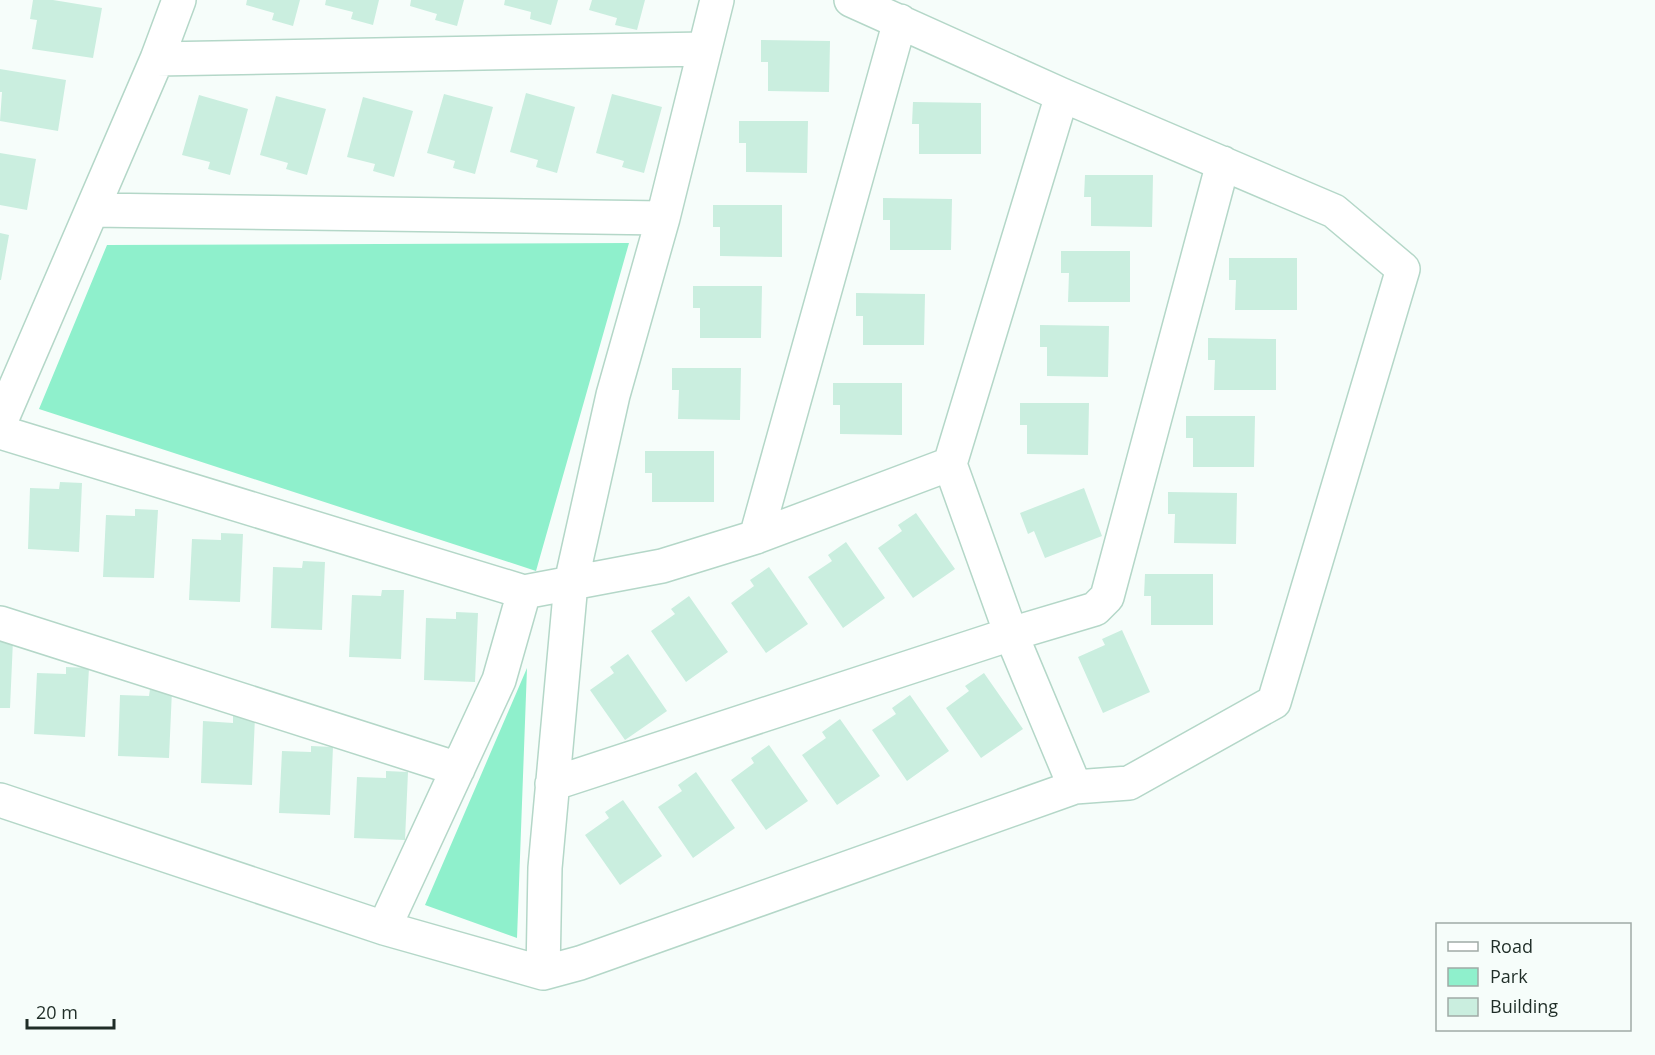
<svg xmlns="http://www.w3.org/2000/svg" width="1655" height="1055" viewBox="0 0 1655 1055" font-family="'Open Sans',sans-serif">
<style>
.green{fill:#8ff0cc}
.building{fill:#caeedf}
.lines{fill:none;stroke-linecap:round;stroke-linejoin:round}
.minor-casing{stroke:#b4d7c8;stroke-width:36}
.minor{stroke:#fff;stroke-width:33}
</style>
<rect width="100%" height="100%" fill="#f6fdfa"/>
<!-- green -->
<path class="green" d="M629 243 536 571 39 409 107 245Z
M527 668 517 938 425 905Z"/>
<!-- building -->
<path class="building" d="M33 0H53L102 8 93 58 32 49 37 20 30 19Z
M247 0H300L293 26 272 20 274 13 246 5Z
M326 0H379L373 25 351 19 353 12 325 5Z
M411 0H464L457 26 435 20 437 14 410 6Z
M505 0H558L551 25 530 19 531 12 504 5Z
M592 0H645L637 30 615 25 617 18 589 10Z
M761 40 830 41 829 92 768 91V62H761Z
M0 69 66 80 58 131 0 121 2 92H0Z
M526 93 575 107 557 173 536 167 538 160 510 152Z
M444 94 493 107 475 174 453 168 455 161 427 153Z
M612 94 662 107 644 173 622 167 624 161 596 153Z
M199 95 248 109 230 175 208 169 210 162 182 155Z
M276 96 326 109 307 175 286 169 288 163 260 155Z
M363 97 413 111 394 177 373 171 375 164 347 157Z
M913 102 981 103V154H919V124H912Z
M739 121H808L807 173 746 172V143H739Z
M0 153 36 159 27 210 0 205Z
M1085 175H1153L1152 227 1091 226V197H1084Z
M883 198 952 199 951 250H890V220H883Z
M713 205H782V257L720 256V227H713Z
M0 233 9 235 1 280H0Z
M1061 251H1130V302H1068L1069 273H1061Z
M1229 258H1297V310H1235L1236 280H1229Z
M693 286H762L761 338H700V308H693Z
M856 293 925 294 924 345H863V316H856Z
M1040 325 1109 326 1108 377 1047 376V347H1040Z
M1208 338 1276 339V390H1214L1215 360H1208Z
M672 368H741L740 420 678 419 679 390H672Z
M833 383H902V435L840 434V405H833Z
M1020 403H1089L1088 455 1027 454V425H1020Z
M1186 416H1255L1254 467H1193V438H1186Z
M645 451H714V502H652V473H645Z
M60 482 82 483 79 552 28 549 30 488 59 489Z
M1084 488 1102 536 1045 558 1034 531 1028 534 1020 513Z
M1168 492 1237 493 1236 544 1174 543 1175 514H1168Z
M135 509 158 510 154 578 103 577 106 515 135 516Z
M916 513 955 569 913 598 878 548 902 531 898 525Z
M221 533 243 534 240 602 189 600 192 539 221 540Z
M846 542 885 598 843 628 808 577 832 561 828 555Z
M303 561 325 562 322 630 271 628 273 567 302 568Z
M769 567 808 624 766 653 731 603 754 586 750 580Z
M1145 574H1213V625H1151V596H1144Z
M382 590H404L401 659 349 657 352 595 381 596Z
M689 596 728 652 686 682 651 631 675 614 671 609Z
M456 612 478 613 475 682 424 680 426 618 456 619Z
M1122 630 1150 692 1103 713 1078 657 1105 645 1102 639Z
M0 639 13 640 10 708H0Z
M628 654 667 711 625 740 590 690 614 673 610 667Z
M66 667 89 668 85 737 34 734 37 673 66 674Z
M984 673 1023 729 981 758 946 708 969 691 965 686Z
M150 689 172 690 169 758 118 756 120 695 149 696Z
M910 695 949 751 907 781 872 730 896 714 892 708Z
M233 716 255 717 252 785 201 783 203 721 233 723Z
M840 719 880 776 837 805 802 755 826 738 822 732Z
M769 745 808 801 766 830 731 780 754 763 751 758Z
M311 746 333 747 330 815 279 813 282 751 311 752Z
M386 771 408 772 405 840 354 838 357 777 386 778Z
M696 772 735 828 693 858 658 807 682 791 678 785Z
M623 800 662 856 620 885 585 835 609 818 605 812Z"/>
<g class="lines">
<defs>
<path id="minor" d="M157 59 705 49
M1062 95 950 464 1011 634 1075 787
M92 210 663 218
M0 423 157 59 179 0
M0 432 524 592 662 566 756 537 950 464
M756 537 900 21
M0 623 458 769
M552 784 1011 634 1095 609 1107 597 1223 163
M0 800 384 928 543 973 580 963 1075 787 1129 783 1274 702 1403 269 1334 211 1062 95 851 0
M384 928 499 680 524 592
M543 973 545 868 571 583 613 395 663 218 717 0"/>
</defs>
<!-- minor casing -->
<use href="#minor" class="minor-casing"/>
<!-- minor -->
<use href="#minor" class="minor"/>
</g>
<!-- legend -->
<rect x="1436" y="923" width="195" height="108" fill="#f6fdfa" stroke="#a0aaa6" stroke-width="1.5"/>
<rect x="1448" y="942" width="30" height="9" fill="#ffffff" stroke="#a0aaa6" stroke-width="1.5"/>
<text x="1490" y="953" font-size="18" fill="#1f2d27">Road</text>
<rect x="1448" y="968" width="30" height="18" fill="#8ff0cc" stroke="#a0aaa6" stroke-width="1.5"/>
<text x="1490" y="983" font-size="18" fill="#1f2d27">Park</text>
<rect x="1448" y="998" width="30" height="18" fill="#caeedf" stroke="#a0aaa6" stroke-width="1.5"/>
<text x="1490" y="1013" font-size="18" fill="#1f2d27">Building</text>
<!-- scale -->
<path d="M27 1019v9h87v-9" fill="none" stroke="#1f2d27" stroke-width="3"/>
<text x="36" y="1019" font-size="18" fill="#1f2d27" stroke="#f6fdfa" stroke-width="4.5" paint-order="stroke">20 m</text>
</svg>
